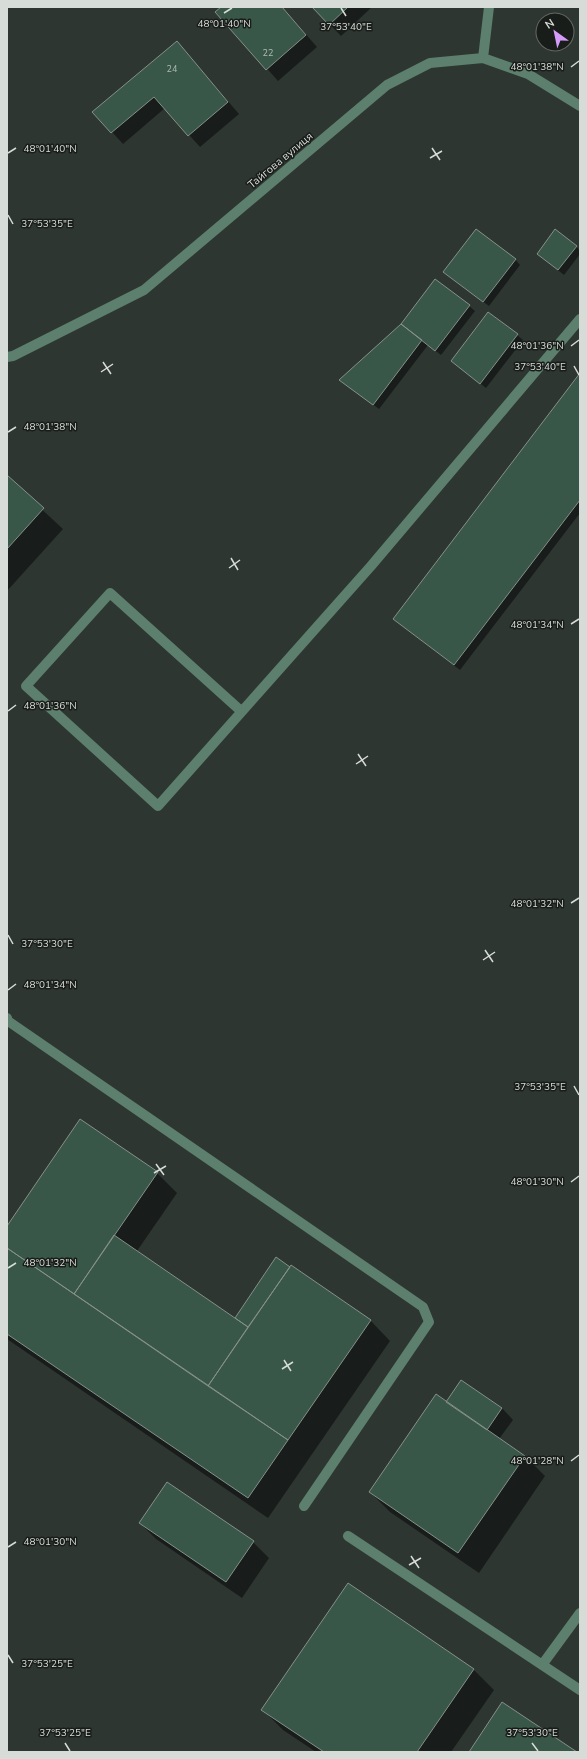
<svg xmlns="http://www.w3.org/2000/svg" width="587" height="1759" viewBox="0 0 587 1759" font-family="'Nunito Sans',sans-serif">
<style>
.shadow{fill:#0007}
.building{fill:#395748;stroke:#85908a}
.lines{fill:none;stroke-linecap:round;stroke-linejoin:round}
.minor{stroke:#5d7f6d;stroke-width:10}
.ticks{fill:none;stroke:#d7dcd9;stroke-width:1.5}
.labels{text-anchor:middle;stroke-width:3;stroke-linejoin:round;paint-order:stroke}
.number-label{font-size:9px;fill:#b0bbb5}
.street-label{font-size:11px;fill:#d7dcd9;stroke:#191d1a}
.ticks-label{font-size:10px;text-anchor:middle;fill:#d7dcd9;stroke:#191d1a;stroke-width:3;stroke-linejoin:round;paint-order:stroke}
</style>
<rect width="100%" height="100%" fill="#2e3632"/>
<!-- shadow -->
<path class="shadow" d="M223 7H282L317 47 278 81 217 12Z
M313 7H372L341 36Z
M177 42 239 114 200 147 165 108 123 144 94 112Z
M576 246 580 251V254L564 275 538 254Z
M515 259 520 265 489 306 450 277Z
M469 306 475 311 441 355 428 345 379 409 341 380Z
M517 335 523 340 486 388 452 361Z
M580 375V513L460 670 400 624Z
M7 477 63 529 7 591Z
M157 1173 177 1193 137 1251 239 1321 277 1259 370 1320 390 1341 268 1518 7 1339V1228Z
M462 1381 502 1408 513 1420 499 1439 525 1456 545 1476 479 1573 390 1512 370 1492 446 1403Z
M140 1523 253 1542 269 1558 242 1598 156 1539Z
M474 1670 494 1690 451 1752H316L283 1730 263 1710Z"/>
<!-- building -->
<path class="building" d="M221 7H282L306 35 266 70 215 12Z
M312 7H348L329 25Z
M177 41 228 102 188 136 154 97 111 133 92 112Z
M476 229 516 259 483 302 443 272Z
M555 229 577 246 558 270 537 254Z
M435 279 470 305 435 351 401 324Z
M488 312 518 334 480 384 451 361Z
M401 324 422 340 373 405 339 380Z
M580 373V500L454 665 393 619Z
M7 475 44 508 7 549Z
M80 1119 158 1172 74 1294 7 1248V1226Z
M114 1235 248 1327 208 1386 74 1294Z
M7 1248 288 1440 248 1498 7 1334Z
M276 1257 290 1267 248 1327 235 1318Z
M291 1265 371 1320 288 1440 208 1386Z
M461 1380 502 1408 487 1430 446 1402Z
M436 1394 525 1456 458 1553 369 1492Z
M167 1482 254 1541 226 1582 139 1523Z
M348 1583 474 1669 417 1752H324L261 1710Z
M502 1702 577 1752H469Z"/>
<g class="lines">
<!-- minor -->
<path class="minor" d="M483 58 489 7
M7 357 13 356 144 290 387 85 430 63 483 58 528 74 580 106
M241 711 110 593 26 686 158 806 371 566 580 319
M7 1018 8 1021 423 1307 429 1322 304 1506
M348 1536 580 1690
M542 1665 580 1613"/>
</g>
<!-- ticks -->
<path class="ticks" d="M341 8 346 16M224 13 232 8M571 67 579 61M432 148 440 160M8 153 16 148M430 158 442 151M8 215 13 224M571 346 579 340M103 362 111 374M574 366 579 375M101 372 113 364M8 432 16 427M231 558 238 570M229 568 240 560M571 624 579 619M8 711 16 705M358 754 366 766M356 764 368 756M571 903 579 898M8 935 13 944M485 950 493 962M483 960 495 952M8 990 16 984M574 1086 579 1095M156 1164 164 1175M154 1173 166 1166M571 1182 579 1176M8 1268 16 1263M284 1360 291 1371M282 1369 293 1362M571 1461 579 1455M8 1547 16 1542M411 1556 419 1568M409 1565 421 1558M8 1655 13 1663M65 1743 70 1751M532 1743 538 1751"/>
<g class="labels">
<!-- number labels -->
<g class="number-label">
<text x="268" y="56">22</text>
<text x="172" y="72">24</text>
</g>
<!-- street labels -->
<g class="street-label">
<text transform="translate(280 160) rotate(-40)" y="4">Тайгова вулиця</text>
</g>
</g>
<g class="ticks-label">
<text x="224" y="27">48°01'40"N</text>
<text x="346" y="30">37°53'40"E</text>
<text x="537" y="70">48°01'38"N</text>
<text x="50" y="152">48°01'40"N</text>
<text x="47" y="227">37°53'35"E</text>
<text x="537" y="349">48°01'36"N</text>
<text x="540" y="370">37°53'40"E</text>
<text x="50" y="430">48°01'38"N</text>
<text x="537" y="628">48°01'34"N</text>
<text x="50" y="709">48°01'36"N</text>
<text x="537" y="907">48°01'32"N</text>
<text x="47" y="947">37°53'30"E</text>
<text x="50" y="988">48°01'34"N</text>
<text x="540" y="1090">37°53'35"E</text>
<text x="537" y="1185">48°01'30"N</text>
<text x="50" y="1266">48°01'32"N</text>
<text x="537" y="1464">48°01'28"N</text>
<text x="50" y="1545">48°01'30"N</text>
<text x="47" y="1667">37°53'25"E</text>
<text x="65" y="1736">37°53'25"E</text>
<text x="532" y="1736">37°53'30"E</text>
</g>
<!-- border -->
<rect width="587" height="1759" fill="none" stroke="#d7dcd9" stroke-width="16"/>
<!-- north arrow -->
<g transform="translate(555 32) rotate(327)"><circle r="19" fill="#191d1a" stroke="#656966"/>
<path d="M0-3L7 15L0 10L-7 15Z" fill="#d69bfa"/>
<text y="-6" font-size="11" font-weight="bold" text-anchor="middle" fill="#d7dcd9">N</text>
</g>
</svg>
